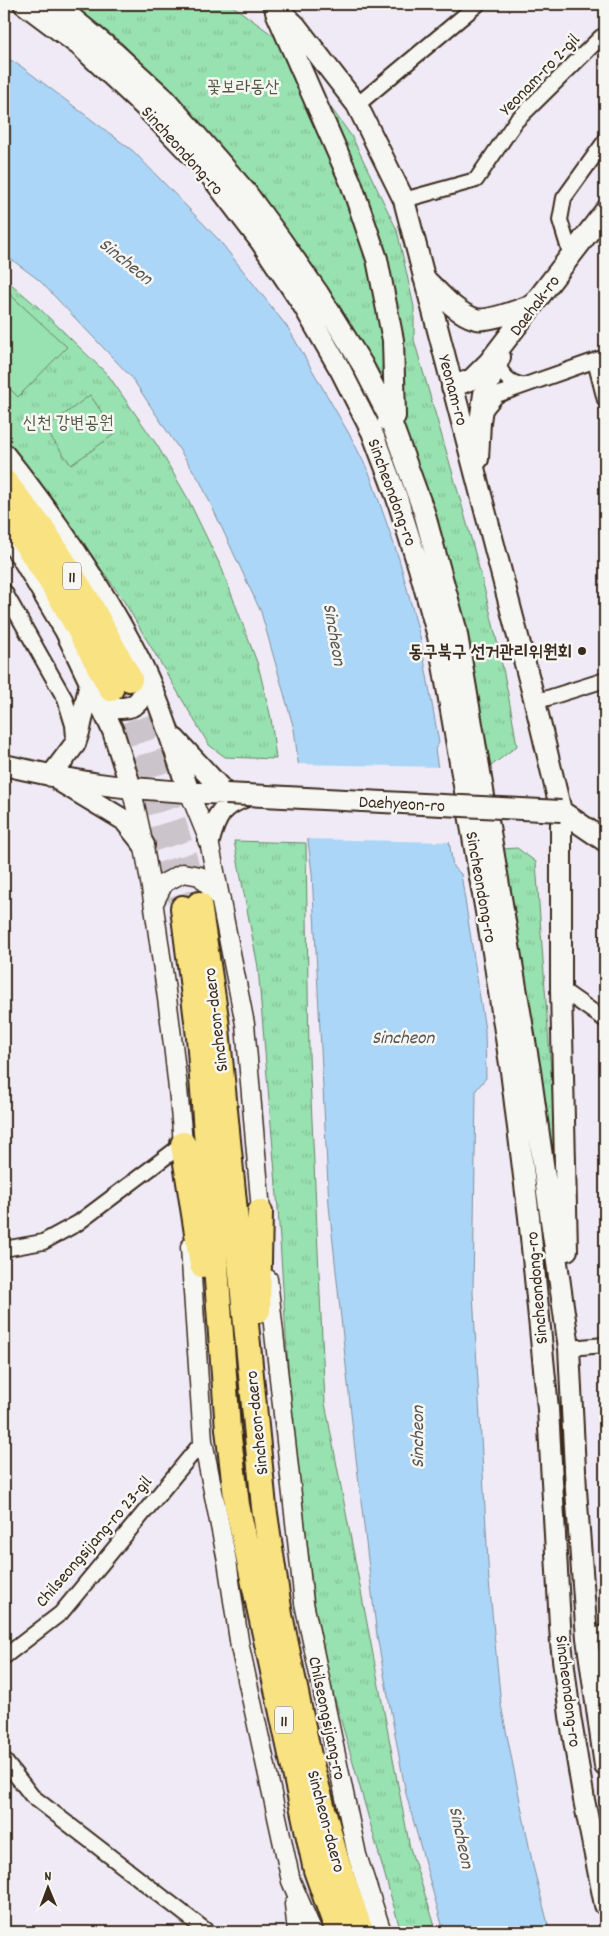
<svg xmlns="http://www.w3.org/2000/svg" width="609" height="1936" viewBox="0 0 609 1936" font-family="Dekko,'Poor Story',sans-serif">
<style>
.grass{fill:url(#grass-tufts);stroke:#6a8667}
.garden{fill:#98e1b0;stroke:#6a8667}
.water{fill:#acd6f7;stroke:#7f91a0}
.pier{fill:#efeaf6}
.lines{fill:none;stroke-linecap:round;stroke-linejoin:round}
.trunk-tunnel{stroke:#cbc4cb;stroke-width:24;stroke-dasharray:24 12;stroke-linecap:butt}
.minor-casing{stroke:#3b2a1e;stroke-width:18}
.tertiary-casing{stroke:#3b2a1e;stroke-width:21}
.secondary-casing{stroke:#3b2a1e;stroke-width:24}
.trunk-casing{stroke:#3b2a1e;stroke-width:28}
.minor{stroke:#f6f6f2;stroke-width:14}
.tertiary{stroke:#f6f6f2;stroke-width:18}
.secondary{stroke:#f6f6f2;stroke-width:20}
.trunk{stroke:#f8e281;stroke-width:24}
.secondary-bridge-casing{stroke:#3b2a1e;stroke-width:24;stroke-linecap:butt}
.secondary-bridge{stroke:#f6f6f2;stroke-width:20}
.poi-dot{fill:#3b2a1e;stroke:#f6f6f2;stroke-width:2}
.labels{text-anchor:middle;stroke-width:5;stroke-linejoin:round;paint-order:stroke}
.shield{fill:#f6f6f2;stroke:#73675e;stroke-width:1}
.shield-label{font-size:16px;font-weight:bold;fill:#3b2a1e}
.street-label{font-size:18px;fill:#3b2a1e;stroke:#f6f6f2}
.park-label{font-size:18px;fill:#525842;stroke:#f6f6f2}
.poi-label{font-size:18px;font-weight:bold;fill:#3b2a1e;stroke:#f6f6f2;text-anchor:end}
.water-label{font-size:19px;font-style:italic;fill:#575554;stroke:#f6f6f2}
</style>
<defs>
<pattern id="grass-tufts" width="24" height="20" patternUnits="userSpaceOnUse" patternTransform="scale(1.25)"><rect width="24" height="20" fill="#98e1b0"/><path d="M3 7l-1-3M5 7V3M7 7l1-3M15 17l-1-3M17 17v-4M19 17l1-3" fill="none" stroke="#84c197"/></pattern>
</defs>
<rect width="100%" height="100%" fill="#efeaf6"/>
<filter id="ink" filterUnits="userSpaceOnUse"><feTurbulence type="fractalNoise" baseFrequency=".02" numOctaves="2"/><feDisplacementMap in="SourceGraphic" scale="10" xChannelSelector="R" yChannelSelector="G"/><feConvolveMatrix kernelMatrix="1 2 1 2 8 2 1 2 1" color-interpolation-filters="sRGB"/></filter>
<g filter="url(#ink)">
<!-- grass -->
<path class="grass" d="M72 4H230L285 44 352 137 397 230 414 307V340C452 474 496 608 517 746L491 766 466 639 437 531 291 239 180 101 122 43Z
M4 278 38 307 108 375 157 445 187 497 222 569 258 665 271 718 276 759 225 757 209 745 122 598 31 471 4 441Z
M234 841 306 843 309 1055 325 1403 410 1848 437 1932H401L319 1643 290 1398 278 1209 258 967Z
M517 848 536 862 561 1212 557 1216 503 849Z"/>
<!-- garden -->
<path class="garden" d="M4 289 67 347 18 397 4 383Z
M90 395 116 433 71 465 45 429Z"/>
<!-- water -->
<path class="water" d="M4 56 22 67 133 151 219 240 288 328 352 439 370 475 399 559 420 637 439 743 435 749 453 867 461 874 485 1030 486 1078 476 1090 473 1293 489 1581 501 1705 533 1866 550 1932H444L406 1794 377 1636 354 1441 329 1205 312 873 294 729 261 612 200 481 132 378 39 280 4 254Z"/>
<!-- pier -->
<path class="pier" d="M296 764 440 767 452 842 305 839Z"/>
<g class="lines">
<!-- trunk-tunnel -->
<path class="trunk-tunnel" d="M131 683 199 904
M111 689 125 724 183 908"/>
<defs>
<path id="minor" d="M357 105 478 4
M404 200 476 180 516 121 601 37 605 35
M571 256 560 220 564 198 605 141
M595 361 605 400
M497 364C503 375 508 382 521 385
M483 412 497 395 605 357
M4 591 65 699 73 725 74 738
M535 702 605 680
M561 989 605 1020
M4 1249 43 1242 78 1223 183 1144
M569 1348 605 1345
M587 1638 605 1633
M4 1657 61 1613 203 1441
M4 1760 32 1796 208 1932"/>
<path id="tertiary" d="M131 788C145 843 153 899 161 956 171 1023 179 1089 184 1156
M189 792 209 841 245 1024 262 1223
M154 903 164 883 183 873 200 876 221 899
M190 1247 203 1441 227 1561 240 1647 291 1881 313 1932
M268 1279 304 1603 357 1855 382 1932
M294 1904 297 1932"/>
<path id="secondary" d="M24 4 80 46 145 107 207 171 261 242 303 305 341 371 372 432 397 498 419 568 438 636 493 952 511 1071 529 1217 548 1409 561 1643 570 1716 584 1800 605 1905
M55 4 116 54 165 99 245 191 281 240 318 293 362 364 390 419 424 512 456 629 530 1071 569 1348 576 1490 587 1638 605 1766
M273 4 296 26 357 105 404 200 535 702 561 811V989L567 1250
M276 12 351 183 377 259 393 340 395 416 388 421
M424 278C439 292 455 313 476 319 490 322 520 309 533 305
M452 387 472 379 489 362 605 211
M4 454C54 517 101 584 138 657 160 700 173 747 189 792
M478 459 480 422 484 394 500 357
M4 534 21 556 66 632 113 731 131 788
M98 692C102 696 106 703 111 706 115 709 118 708 122 708 140 708 145 693 147 678
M175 739 226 794
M4 765C35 772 67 779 99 784 141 790 183 792 226 794
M51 776 75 744 80 729 90 682
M61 782 124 820 144 845
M561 811 605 841
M209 841C216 815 222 805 247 796"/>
<path id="trunk" d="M4 481 44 531 88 601 130 679
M4 515C47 568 79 629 111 689
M199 904 216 1018 255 1416 264 1507 280 1615 309 1756 337 1862 361 1932
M183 908 199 1037 228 1429 237 1505 316 1870 338 1932
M183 1144 202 1265
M258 1310 260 1212"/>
</defs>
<!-- minor casing -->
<use href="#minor" class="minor-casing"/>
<!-- tertiary casing -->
<use href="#tertiary" class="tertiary-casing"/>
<!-- secondary casing -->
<use href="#secondary" class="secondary-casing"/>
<!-- trunk casing -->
<use href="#trunk" class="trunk-casing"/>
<!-- minor -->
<use href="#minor" class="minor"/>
<!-- tertiary -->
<use href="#tertiary" class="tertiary"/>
<!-- secondary -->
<use href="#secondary" class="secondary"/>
<!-- trunk -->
<use href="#trunk" class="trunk"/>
<defs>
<path id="secondary-bridge" d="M226 794 561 811"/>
</defs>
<!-- secondary-bridge casing -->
<use href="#secondary-bridge" class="secondary-bridge-casing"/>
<!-- secondary-bridge -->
<use href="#secondary-bridge" class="secondary-bridge"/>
</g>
</g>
<!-- markers -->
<circle class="poi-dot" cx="582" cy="651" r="5"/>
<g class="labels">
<!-- shield labels -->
<g class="shield">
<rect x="63" y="562.5" width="18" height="27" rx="4"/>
<rect x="275" y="1706.5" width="18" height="27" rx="4"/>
</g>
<g class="shield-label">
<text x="72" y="582">11</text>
<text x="284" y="1726">11</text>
</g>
<!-- street labels -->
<g class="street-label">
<text transform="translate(539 74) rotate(-46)" y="6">Yeonam-ro 2-gil</text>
<text transform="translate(183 150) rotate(48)" y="6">Sincheondong-ro</text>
<text transform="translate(534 305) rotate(-53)" y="6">Daehak-ro</text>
<text transform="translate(454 390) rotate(75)" y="6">Yeonam-ro</text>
<text transform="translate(393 492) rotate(70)" y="6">Sincheondong-ro</text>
<text transform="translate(402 803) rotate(3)" y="6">Daehyeon-ro</text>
<text transform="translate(482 887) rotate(80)" y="6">Sincheondong-ro</text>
<text transform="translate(215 1020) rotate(-97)" y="6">Sincheon-daero</text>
<text transform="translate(536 1288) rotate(-95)" y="6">Sincheondong-ro</text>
<text transform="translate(256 1423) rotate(-96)" y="6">Sincheon-daero</text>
<text transform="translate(93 1541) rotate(-49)" y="6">Chilseongsijang-ro 23-gil</text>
<text transform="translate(569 1691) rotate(83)" y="6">Sincheondong-ro</text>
<text transform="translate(328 1718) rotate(78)" y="6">Chilseongsijang-ro</text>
<text transform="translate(327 1821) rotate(75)" y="6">Sincheon-daero</text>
</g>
<!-- park labels -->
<g class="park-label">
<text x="243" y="92">꽃보라동산</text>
<text x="68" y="428">신천 강변공원</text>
</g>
<!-- poi labels -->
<g class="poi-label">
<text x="572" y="657">동구북구 선거관리위원회</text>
</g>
<!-- water labels -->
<g class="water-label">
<text transform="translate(127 260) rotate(39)" y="7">Sincheon</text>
<text transform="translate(336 634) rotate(80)" y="7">Sincheon</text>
<text x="403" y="1043">Sincheon</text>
<text transform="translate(416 1437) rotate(-90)" y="7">Sincheon</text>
<text transform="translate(463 1837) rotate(78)" y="7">Sincheon</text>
</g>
</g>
<!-- margin -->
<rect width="609" height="1936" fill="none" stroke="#f6f6f2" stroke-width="20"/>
<rect x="10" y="10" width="589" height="1916" fill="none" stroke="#3b2a1e" stroke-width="2" filter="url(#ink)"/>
<!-- north arrow -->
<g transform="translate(48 1888) rotate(359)" stroke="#f6f6f2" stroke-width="4" paint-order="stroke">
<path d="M0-4L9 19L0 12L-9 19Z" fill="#3b2a1e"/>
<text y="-8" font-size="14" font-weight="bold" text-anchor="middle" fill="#3b2a1e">N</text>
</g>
</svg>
